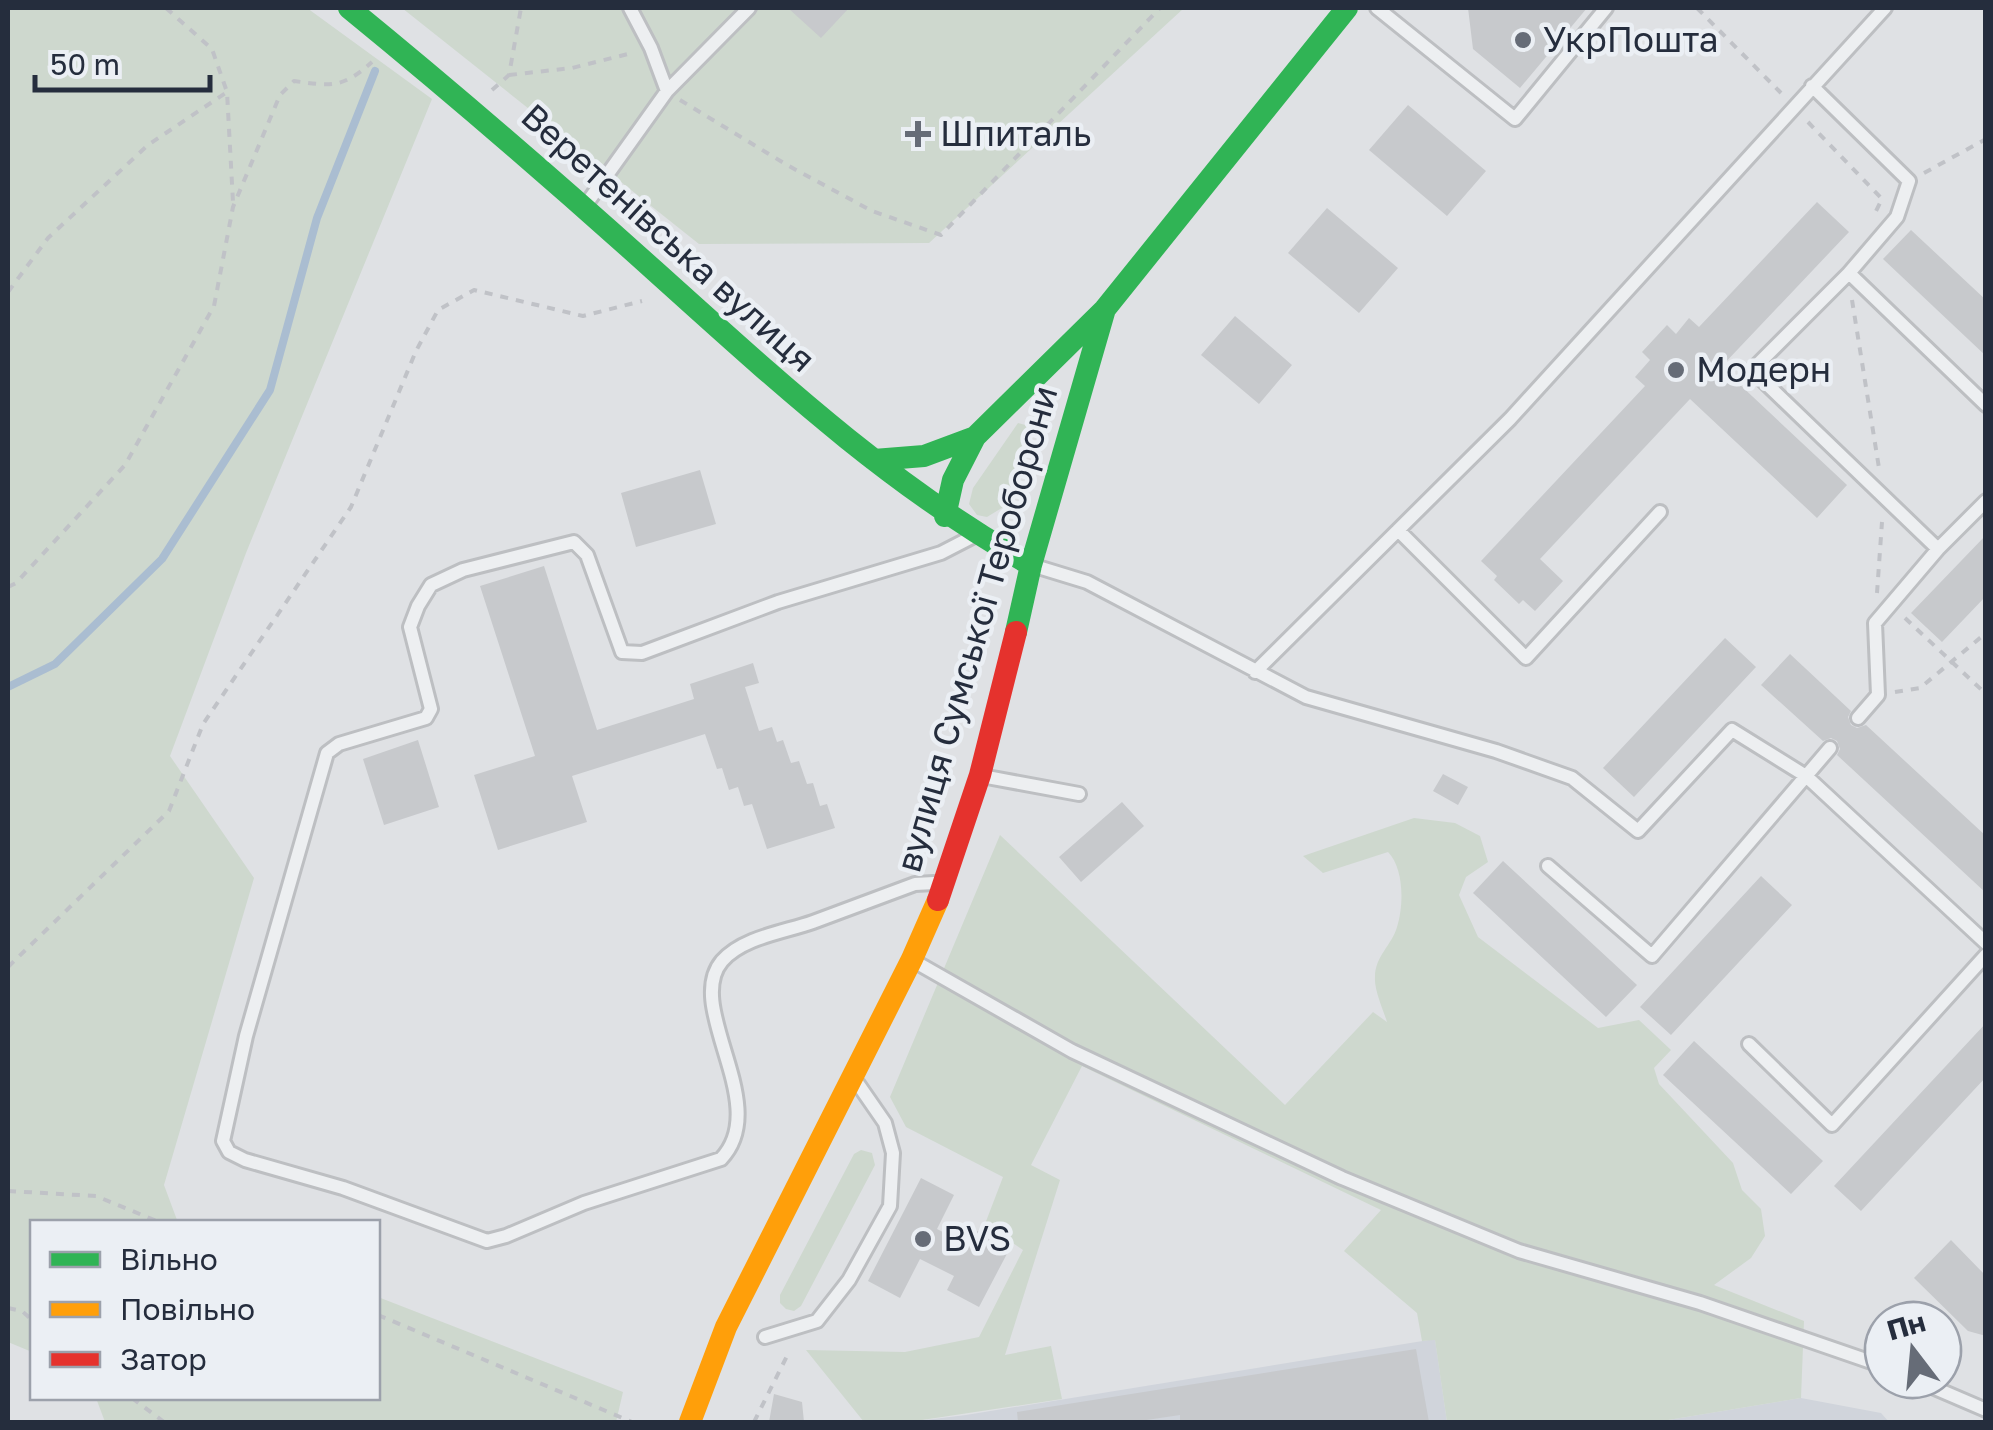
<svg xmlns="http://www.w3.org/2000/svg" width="1993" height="1430" viewBox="0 0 1993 1430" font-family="'Golos Text',sans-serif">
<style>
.built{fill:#d0d4db}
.green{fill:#ced8ce}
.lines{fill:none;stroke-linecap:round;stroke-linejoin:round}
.stream{stroke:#aabdd1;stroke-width:8}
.building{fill:#c7c9cc}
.lane-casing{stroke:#bdbfc2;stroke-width:18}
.path{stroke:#c0c2c7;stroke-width:4;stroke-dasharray:8 8;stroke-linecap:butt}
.lane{stroke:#edeff1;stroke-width:12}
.fast{stroke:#30b455;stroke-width:22}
.slow{stroke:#ff9f0a;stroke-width:22}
.jam{stroke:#e5322d;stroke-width:22}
.poi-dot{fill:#666c77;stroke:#ebeff4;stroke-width:4}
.labels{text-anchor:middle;stroke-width:9;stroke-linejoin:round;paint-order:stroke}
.poi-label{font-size:35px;fill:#252d3d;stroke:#ebeff4;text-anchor:start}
.street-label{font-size:35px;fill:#252d3d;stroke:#ebeff4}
</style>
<rect width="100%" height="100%" fill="#dfe1e4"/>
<!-- built -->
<path class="built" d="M1435 1339 1447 1422H909L966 1415Z
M1801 1398 1881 1413 1889 1422H1656Z"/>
<!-- green -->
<path class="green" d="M8 8H307L432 99 246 553 170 756 254 878 164 1185 177 1220 184 1222H32V1352L8 1342Z
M402 8H1184L929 243 699 244Z
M1018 423 1029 426 1005 506 987 517 977 515 969 504 973 488Z
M1414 818 1455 823 1480 836 1488 862 1466 877 1459 895 1478 937 1598 1028 1639 1020 1671 1050 1654 1068 1659 1084 1733 1163 1742 1190 1761 1209 1765 1236 1751 1258 1714 1285 1804 1321 1801 1398 1656 1422H1447L1435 1340 1422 1341 1417 1313 1344 1251 1381 1210 1082 1066 1031 1165 1060 1180 1005 1355 1051 1346 1062 1399 909 1422H864L806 1350 905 1352 979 1337 1023 1250 985 1224 1003 1177 906 1127 890 1097 1000 835 1285 1105 1373 1012 1387 1022C1383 1009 1374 990 1375 977 1375 956 1392 945 1397 927 1404 905 1404 868 1388 852L1323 873 1303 856Z
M861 1150 872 1153 875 1165 801 1306 794 1311 786 1309 780 1303V1295L854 1154Z
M378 1297 623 1392 616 1422H105L96 1398H378Z"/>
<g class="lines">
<!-- stream -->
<path class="stream" d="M8 687 55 664 162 559 270 390 317 218 375 71"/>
</g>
<!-- building -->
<path class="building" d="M788 8H849L821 38Z
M1468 8H1587L1520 88 1473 49Z
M1408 105 1486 171 1447 216 1369 150Z
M1817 202 1849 232 1721 367 1847 485 1817 518 1690 399 1540 559 1563 581 1535 611 1523 600 1519 604 1494 580 1497 576 1481 561 1645 386 1635 377 1650 360 1642 352 1667 325 1676 334 1689 318 1699 327Z
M1327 208 1398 268 1359 313 1288 253Z
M1911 230 1986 300V356L1883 259Z
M1235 316 1292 365 1259 404 1201 355Z
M700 470 716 524 636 547 621 493Z
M1986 535V596L1942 642 1911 613Z
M544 566 597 730 694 699 690 684 753 663 759 683 745 687 759 731 772 727 777 742 783 740 791 763 799 761 807 784 813 783 820 806 827 804 835 828 767 849 752 804 744 806 738 787 729 790 722 768 717 769 705 734 572 776 587 822 498 850 474 775 535 756 480 586Z
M1725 638 1756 667 1634 797 1603 768Z
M1790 654 1851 711 1848 717 1851 725 1857 728 1866 725 1986 836V893L1837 755 1840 749 1837 741 1831 738 1823 741 1761 685Z
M418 740 439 807 384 825 363 759Z
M1443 774 1468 787 1458 805 1433 791Z
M1122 802 1144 826 1081 882 1059 857Z
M1503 861 1637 985 1606 1017 1473 893Z
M1761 876 1792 905 1671 1035 1640 1007Z
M1986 1023V1077L1861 1211 1834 1186Z
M1694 1041 1823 1161 1791 1194 1663 1075Z
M921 1178 954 1195 937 1229 970 1246 977 1231 1010 1248 979 1307 947 1290 954 1276 920 1259 900 1298 868 1281Z
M1951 1240 1986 1276V1336L1968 1331 1914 1278Z
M1416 1349 1429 1422H1180V1415L1133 1422H1018L1017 1412Z
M774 1394 802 1402 804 1422H769Z"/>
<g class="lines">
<defs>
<path id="lane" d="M1377 8 1515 119 1606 8
M1812 86 1909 181 1897 217 1849 273 1986 405
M667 91 749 8
M587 203 667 91 651 48 630 8
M1849 273 1752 370 1938 549
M1398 530 1526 658 1660 512
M1038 567 1087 582 1306 697 1496 751 1572 778 1638 831 1732 730 1806 776 1986 943
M1255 672 1510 419 1885 8
M1858 718 1878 695 1875 623 1938 549 1986 501
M987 777 1079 794
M1548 866 1652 956 1830 748
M934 883 915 884C881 897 847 909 813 922 785 932 743 937 722 961 683 1007 773 1105 721 1159L584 1203 506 1236 487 1241 343 1188 245 1160 229 1152 223 1141 246 1036 327 753 339 744 426 718 431 709 410 627 418 606 431 585 463 570 574 542 587 555 622 652 642 653 778 602 941 553 972 537
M919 964 1072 1051 1342 1178 1519 1251 1700 1303 1883 1366
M1749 1044 1832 1125 1986 955
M765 1337 817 1321 849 1280 890 1206 893 1153 885 1123 858 1084
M1916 1380 1986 1410"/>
</defs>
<!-- lane casing -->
<use href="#lane" class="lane-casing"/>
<!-- path -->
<path class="path" d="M166 8 212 49 227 92 233 202
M1697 8 1781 93
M509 75 572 68 632 53
M492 90 509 75 521 8
M680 100 787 165 872 211 941 235 1160 8
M1808 122 1882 199 1876 211
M1924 173 1986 139
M8 292 48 238 148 145 227 92
M1852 300 1879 468
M8 587 16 583 125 465 214 306 233 207 280 95 294 81C331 86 342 89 372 62
M1877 593 1882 522
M1905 618 1986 694
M1895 692 1920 688 1986 633
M8 967 169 811 203 724 351 507 416 351 438 310 474 290 583 316 642 301
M8 1191 96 1196 159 1222
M8 1308 22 1311 32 1320
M378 1315 632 1422
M132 1398 164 1422
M754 1422 787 1356"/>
<!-- lane -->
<use href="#lane" class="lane"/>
<!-- fast -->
<path class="fast" d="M349 8C453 93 555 181 655 271 774 378 890 486 1031 565
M874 460 924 456 975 437
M945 516 953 480 975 437 1105 309
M1016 632 1031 565 1105 309 1347 8"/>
<!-- slow -->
<path class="slow" d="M690 1422 726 1327 912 959 938 900"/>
<!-- jam -->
<path class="jam" d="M938 900 980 775 1016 632"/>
</g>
<!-- markers -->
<g class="poi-dot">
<circle cx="1523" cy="40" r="10"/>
<path d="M913 119h10v10h10v10h-10v10h-10v-10h-10v-10h10z"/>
<circle cx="1676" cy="370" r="10"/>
<circle cx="923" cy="1239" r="10"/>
</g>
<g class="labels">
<!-- poi labels -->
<g class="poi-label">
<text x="1543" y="52">УкрПошта</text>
<text x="940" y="146">Шпиталь</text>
<text x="1696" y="382">Модерн</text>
<text x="943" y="1251">BVS</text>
</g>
<!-- street labels -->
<g class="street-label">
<text transform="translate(668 238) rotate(42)" y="12">Веретенівська вулиця</text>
<text transform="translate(977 629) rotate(-74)" y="12">вулиця Сумської Тероборони</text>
</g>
</g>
<!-- border -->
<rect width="1993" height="1430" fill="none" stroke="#252d3d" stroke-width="20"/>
<!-- legend -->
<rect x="30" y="1220" width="350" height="180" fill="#ebeff4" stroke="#9ca1ab" stroke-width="2.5"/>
<rect x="50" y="1252" width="50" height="15" fill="#30b455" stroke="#9ca1ab" stroke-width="2.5"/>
<text x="120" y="1270" font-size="30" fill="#252d3d">Вільно</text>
<rect x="50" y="1302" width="50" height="15" fill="#ff9f0a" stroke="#9ca1ab" stroke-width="2.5"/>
<text x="120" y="1320" font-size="30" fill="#252d3d">Повільно</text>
<rect x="50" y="1352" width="50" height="15" fill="#e5322d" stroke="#9ca1ab" stroke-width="2.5"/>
<text x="120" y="1370" font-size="30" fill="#252d3d">Затор</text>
<!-- north arrow -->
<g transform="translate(1913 1350) rotate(344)"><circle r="48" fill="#ebeff4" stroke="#9ca1ab" stroke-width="2.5"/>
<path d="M0-8L18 38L0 25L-18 38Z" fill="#666c77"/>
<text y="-15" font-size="28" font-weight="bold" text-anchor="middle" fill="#252d3d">Пн</text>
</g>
<!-- scale -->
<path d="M35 75v15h175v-15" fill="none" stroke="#252d3d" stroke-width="5"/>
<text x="50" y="75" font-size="30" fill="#252d3d" stroke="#ebeff4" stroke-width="8" paint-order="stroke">50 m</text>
</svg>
